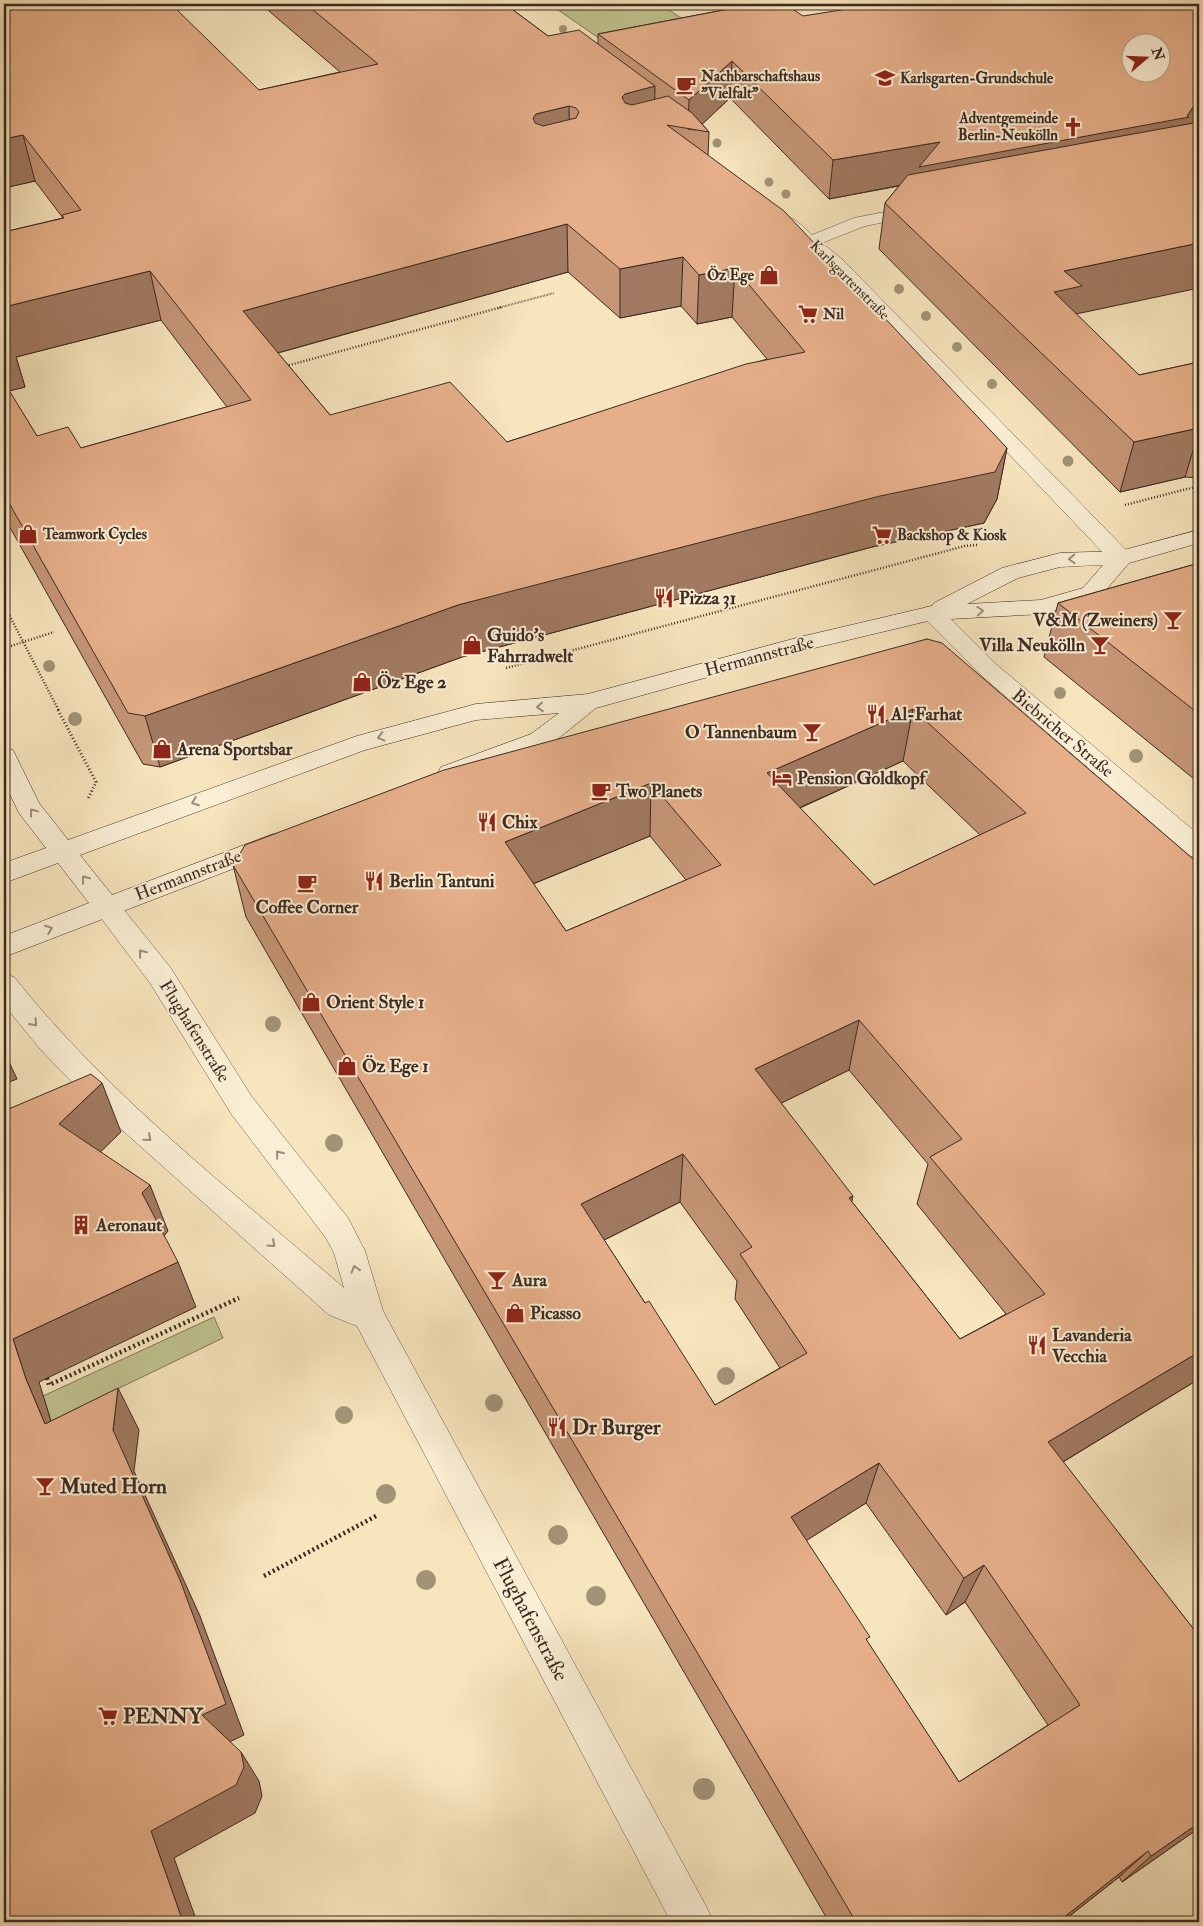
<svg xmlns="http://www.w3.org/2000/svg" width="1203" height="1926" viewBox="0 0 1203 1926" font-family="'IM FELL Double Pica',serif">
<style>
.green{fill:#c0c38f;stroke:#7e7659}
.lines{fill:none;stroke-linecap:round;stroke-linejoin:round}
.minor-casing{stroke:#6a594a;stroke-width:1}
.tertiary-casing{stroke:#6a594a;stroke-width:1}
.secondary-casing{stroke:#3b2a23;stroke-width:1}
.path-far3{stroke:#3b2a23;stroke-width:2;stroke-dasharray:0.5 1;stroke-linecap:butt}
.path-far2{stroke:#3b2a23;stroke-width:2.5;stroke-dasharray:1 2;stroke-linecap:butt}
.path-far1{stroke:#3b2a23;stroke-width:3;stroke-dasharray:1 2.5;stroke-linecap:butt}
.path{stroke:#3b2a23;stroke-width:4.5;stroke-dasharray:2 3;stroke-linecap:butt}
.minor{fill:#faeed4;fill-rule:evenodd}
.tertiary{fill:#faeed4;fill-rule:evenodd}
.secondary{fill:#faeed4;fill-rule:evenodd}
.tree{fill:#a29377}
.wall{fill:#c69677;stroke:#3b2a23;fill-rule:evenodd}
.shaded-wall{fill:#a17a61;stroke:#3b2a23}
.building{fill:#e6af8a;stroke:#3b2a23;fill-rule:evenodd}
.oneway{stroke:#9a8c7c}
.labels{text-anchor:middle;stroke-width:4;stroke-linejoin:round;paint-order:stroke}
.far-poi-label{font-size:15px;font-weight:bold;fill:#3b2a23;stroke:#faeed4;text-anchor:start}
.far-street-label{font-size:15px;fill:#3b2a23;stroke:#faeed4}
.poi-label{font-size:18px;font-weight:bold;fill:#3b2a23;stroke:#faeed4;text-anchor:start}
.street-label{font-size:18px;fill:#3b2a23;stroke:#faeed4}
.near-poi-label{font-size:21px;font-weight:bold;fill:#3b2a23;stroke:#faeed4;text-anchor:start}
.near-street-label{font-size:21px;fill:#3b2a23;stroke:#faeed4}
</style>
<rect width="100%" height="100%" fill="#f7e5bd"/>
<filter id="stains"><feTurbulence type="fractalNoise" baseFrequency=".004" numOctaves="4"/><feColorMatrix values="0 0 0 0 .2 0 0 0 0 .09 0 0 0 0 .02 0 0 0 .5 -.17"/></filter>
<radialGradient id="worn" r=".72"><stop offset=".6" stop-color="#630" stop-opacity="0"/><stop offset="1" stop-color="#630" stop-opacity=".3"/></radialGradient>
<!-- green -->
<path class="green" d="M558 4H660L722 45 603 41 554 7Z
M214 1317 223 1338 51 1421 43 1396Z"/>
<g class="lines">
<defs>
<path id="minor" d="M154 4H195L188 8 137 14 132 13 130 10 132 7Z
M920 205 926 206 928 210 926 214 865 226 822 243 843 260 1129 553 1132 558 1129 563 1121 565 1113 563 831 268 776 221 779 217C793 214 802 226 812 235L854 218Z
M932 606 940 608 997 665 1199 835V858L1190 856 981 675 924 618 921 613 924 608Z"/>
<path id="tertiary" d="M107 897 116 900 170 967 252 1097 348 1218 365 1251 383 1311 707 1908 713 1922H671L357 1326 329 1315 93 1104 41 1050 4 1005V974L14 977C109 1096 230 1189 344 1288L334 1253 326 1238 232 1115 150 983 98 914 94 907 98 900Z"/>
<path id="secondary" d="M1199 530V543L1129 563 1099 598 1050 612 1042 614 932 620 802 651 596 708 549 746 450 782 441 779 438 773 441 767 531 734 559 713 476 720 365 750 80 855 112 895 273 834 282 836 286 843 282 850 4 957V936L89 903 58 863 4 883V863L46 848 19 813 4 782V748L13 750 39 803 68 840 357 736 476 704 588 694 800 637 932 606 934 603 1002 568 1060 553 1120 551ZM1103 565 1083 588 1041 600 967 604 1018 578 1060 567Z"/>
</defs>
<!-- minor casing -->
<use href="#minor" class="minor-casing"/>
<!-- tertiary casing -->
<use href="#tertiary" class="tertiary-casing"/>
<!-- secondary casing -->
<use href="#secondary" class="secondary-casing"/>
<!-- path-far3 -->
<path class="path-far3" d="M498 308 554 293"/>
<!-- path-far2 -->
<path class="path-far2" d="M286 366 502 307
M1125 505 1199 486
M4 605 59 711
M11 646 54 632
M506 668 965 546 977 545"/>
<!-- path-far1 -->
<path class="path-far1" d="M58 710 96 782 88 799"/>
<!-- path -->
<path class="path" d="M47 1378 49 1385 239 1298
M264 1576 378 1515"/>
<!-- minor -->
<use href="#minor" class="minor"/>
<!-- tertiary -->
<use href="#tertiary" class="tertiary"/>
<!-- secondary -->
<use href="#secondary" class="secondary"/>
</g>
<!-- trees -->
<g class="tree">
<circle cx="563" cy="29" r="4"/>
<circle cx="717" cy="143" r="4.5"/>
<circle cx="769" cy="182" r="4.5"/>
<circle cx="786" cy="194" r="4.5"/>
<circle cx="899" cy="289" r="5"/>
<circle cx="926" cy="316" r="5"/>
<circle cx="957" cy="347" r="5"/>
<circle cx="992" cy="384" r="5"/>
<circle cx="1068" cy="461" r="5.5"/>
<circle cx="49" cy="666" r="6"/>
<circle cx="1060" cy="693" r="6"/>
<circle cx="75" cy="719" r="7"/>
<circle cx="1136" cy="756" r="7"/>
<circle cx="273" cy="1024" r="8"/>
<circle cx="334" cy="1143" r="9"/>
<circle cx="726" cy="1376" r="9"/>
<circle cx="494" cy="1403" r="9"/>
<circle cx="344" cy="1415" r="9"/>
<circle cx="386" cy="1494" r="10"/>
<circle cx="558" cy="1535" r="10"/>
<circle cx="426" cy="1580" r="10"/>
<circle cx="596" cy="1596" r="10"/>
<circle cx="704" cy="1789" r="11"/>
</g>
<!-- wall -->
<path class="wall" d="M4 4 259 90 340 72 269 11 268 4H505L548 36 598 44V34L755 4 1139 375 1199 362V478L1185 477 1120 492 879 249 885 203 899 186 829 199 730 98 702 124 709 132 708 156 1007 448 997 499 984 523 872 547 462 657 160 767 143 764 8 524 4 510V232L63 218 35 181 4 188ZM568 272 620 318 681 306 697 324 732 317 767 359 507 442 330 415 278 353ZM161 320 227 407 81 448 37 436 9 391 25 387 16 357Z
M1199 563V783L1044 657 1058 603Z
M927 639 1199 864V1379L1063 1462 1199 1636V1828L1122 1882 1119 1877 1062 1922H829L246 917 233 865ZM903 761 980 835 874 885 800 808ZM650 836 686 880 566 931 533 884ZM849 1070 928 1164 917 1204 1006 1314 960 1339 852 1202 781 1103ZM680 1202 737 1281 735 1299 780 1368 715 1405 645 1303 604 1240ZM866 1503 946 1615 965 1602 1048 1725 959 1782 868 1643 806 1540Z"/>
<!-- shaded-wall -->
<path class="shaded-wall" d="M732 61 730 98 696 130 688 129 689 100Z
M655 86 654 131 621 143 622 97 625 94Z
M1199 98V122L917 182 829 199 833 160 940 142 1187 116Z
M569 106 570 152 534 164 533 118 536 114Z
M23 135 35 181 4 188V139Z
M567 224 568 272 252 360 243 311Z
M1199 243V288L1076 314 1054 292 1064 271Z
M683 257 681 306 620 318V269Z
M735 268 732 317 697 324 699 275Z
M150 271 161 320 16 357 25 387 4 392V307Z
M1199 428V431L1185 477 1120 492 1134 442Z
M1007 448 997 499 984 523 872 547 462 657 160 767 145 716 458 605Z
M913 709 903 761 761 825 767 773Z
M651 783 650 836 508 894 505 842Z
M859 1020 849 1070 749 1119 755 1069Z
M4 1051 17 1079 4 1084Z
M102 1083 121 1132 80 1172 59 1124Z
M683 1154 680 1202 582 1251 581 1204Z
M150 1185 168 1231 161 1240 142 1193Z
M853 1196 843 1243 849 1198Z
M178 1262 196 1307 39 1382 51 1421 45 1424 26 1379 13 1339Z
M1199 1352V1379L1028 1483 1048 1442Z
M118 1388 139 1430 134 1471 200 1616 244 1735 221 1746 202 1715 113 1430Z
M879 1463 866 1503 782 1556 791 1517Z
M984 1565 965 1602 946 1615 964 1578Z
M241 1752 259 1781 262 1796 255 1813 174 1858 197 1922H183L151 1831Z
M1199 1823V1828L1122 1882 1151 1856Z
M1148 1851 1119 1877 1062 1922H1058Z"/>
<!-- building -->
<path class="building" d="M4 4H171L259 90 378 64 306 4H505L548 36 579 30 655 86 625 94 622 97 625 103 632 105 668 96 692 113 709 132 667 125 784 211 1007 448 995 472 880 496 458 605 145 716 128 713 4 494V382L37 436 68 427 81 448 251 400 150 271 4 307V232L64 218 62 215 81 210 23 135 4 139ZM569 106 576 108 579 112 576 118 543 126 535 123 533 118 536 114ZM567 224 620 269 683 257 699 275 735 268 805 352 746 364 507 442 450 382 330 415 243 311Z
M755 4H785L803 16 879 4H1199V98L1187 116 1189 117 919 167 940 142 833 160 732 61 689 100 598 34ZM1130 42H1160V72H1130Z
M1199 122V243L1064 271 1082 286 1054 292 1139 375 1199 362V428L1134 442 885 203 908 175Z
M4 327 10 337 4 339Z
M1199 563V714L1058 603Z
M927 639 942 643 1199 864V1352L1048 1442 1199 1636V1823L1151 1856 1148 1851 1058 1922H856L233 865 245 845 444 770ZM913 709 1026 813 874 885 767 773ZM651 783 721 865 566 931 505 842ZM859 1020 962 1139 930 1157 1045 1294 960 1339 849 1198 853 1196 755 1069ZM683 1154 752 1247 740 1254 807 1353 715 1405 649 1301 645 1303 581 1204ZM879 1463 964 1578 984 1565 1080 1705 959 1782 866 1639 870 1637 791 1517Z
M91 1074 102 1083 59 1124 150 1185 142 1193 178 1262 13 1339 26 1379 45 1424 118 1388 113 1430 180 1580 226 1704 202 1715 241 1752 244 1767 236 1785 151 1831 183 1922H4V1111Z"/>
<!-- one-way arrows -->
<defs><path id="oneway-chevron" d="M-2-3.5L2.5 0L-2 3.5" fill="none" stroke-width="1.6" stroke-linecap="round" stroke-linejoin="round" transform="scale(1.25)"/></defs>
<g class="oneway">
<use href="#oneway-chevron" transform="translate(1072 559) rotate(178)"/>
<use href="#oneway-chevron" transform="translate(980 611) rotate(-3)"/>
<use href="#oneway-chevron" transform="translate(540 707) rotate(175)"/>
<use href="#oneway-chevron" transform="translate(381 737) rotate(165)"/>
<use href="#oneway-chevron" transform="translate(195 802) rotate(160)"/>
<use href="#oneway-chevron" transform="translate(33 812) rotate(-127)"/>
<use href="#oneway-chevron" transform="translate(85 879) rotate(-128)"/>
<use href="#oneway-chevron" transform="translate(49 929) rotate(-21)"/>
<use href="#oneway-chevron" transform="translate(142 953) rotate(-128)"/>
<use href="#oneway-chevron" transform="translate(34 1023) rotate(48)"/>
<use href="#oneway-chevron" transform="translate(148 1138) rotate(41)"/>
<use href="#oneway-chevron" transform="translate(279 1154) rotate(-129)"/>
<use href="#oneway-chevron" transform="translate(272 1244) rotate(42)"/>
<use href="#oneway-chevron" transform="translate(355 1269) rotate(-107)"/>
</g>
<!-- icons -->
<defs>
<symbol id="school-bare" viewBox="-9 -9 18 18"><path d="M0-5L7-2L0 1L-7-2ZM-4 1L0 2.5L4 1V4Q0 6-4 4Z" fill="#8f2418" stroke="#faeed4" stroke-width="2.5" paint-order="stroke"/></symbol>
<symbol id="cafe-bare" viewBox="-9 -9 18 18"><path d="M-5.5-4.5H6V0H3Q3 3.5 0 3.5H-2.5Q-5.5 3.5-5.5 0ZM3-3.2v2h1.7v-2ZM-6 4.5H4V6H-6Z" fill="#8f2418" stroke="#faeed4" stroke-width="2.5" paint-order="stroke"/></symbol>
<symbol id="church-bare" viewBox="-9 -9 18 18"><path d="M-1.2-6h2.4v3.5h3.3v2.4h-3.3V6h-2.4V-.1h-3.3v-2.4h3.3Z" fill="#8f2418" stroke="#faeed4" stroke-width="2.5" paint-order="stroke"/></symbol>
<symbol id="shop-bare" viewBox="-9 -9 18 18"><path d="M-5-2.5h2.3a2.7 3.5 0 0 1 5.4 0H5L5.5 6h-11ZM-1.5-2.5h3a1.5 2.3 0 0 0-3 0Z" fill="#8f2418" stroke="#faeed4" stroke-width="2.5" paint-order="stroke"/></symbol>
<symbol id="supermarket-bare" viewBox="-9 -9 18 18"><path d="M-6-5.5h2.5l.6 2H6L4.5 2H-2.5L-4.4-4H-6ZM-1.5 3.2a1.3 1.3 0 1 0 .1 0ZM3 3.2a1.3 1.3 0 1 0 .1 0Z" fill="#8f2418" stroke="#faeed4" stroke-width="2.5" paint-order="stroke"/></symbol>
<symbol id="restaurant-bare" viewBox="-9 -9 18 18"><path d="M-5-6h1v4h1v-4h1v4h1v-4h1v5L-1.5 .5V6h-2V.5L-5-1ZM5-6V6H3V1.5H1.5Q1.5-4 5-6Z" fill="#8f2418" stroke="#faeed4" stroke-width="2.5" paint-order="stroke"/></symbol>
<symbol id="bar-bare" viewBox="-9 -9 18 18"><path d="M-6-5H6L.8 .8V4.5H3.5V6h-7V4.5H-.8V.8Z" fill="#8f2418" stroke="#faeed4" stroke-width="2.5" paint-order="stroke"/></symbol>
<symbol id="hotel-bare" viewBox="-9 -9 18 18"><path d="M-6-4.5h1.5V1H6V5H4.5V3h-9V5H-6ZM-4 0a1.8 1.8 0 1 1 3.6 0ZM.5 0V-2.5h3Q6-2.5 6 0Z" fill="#8f2418" stroke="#faeed4" stroke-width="2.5" paint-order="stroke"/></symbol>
<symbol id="building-bare" viewBox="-9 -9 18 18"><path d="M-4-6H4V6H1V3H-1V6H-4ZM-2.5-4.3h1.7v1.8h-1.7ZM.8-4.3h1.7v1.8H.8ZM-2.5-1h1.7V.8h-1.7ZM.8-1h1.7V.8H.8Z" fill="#8f2418" stroke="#faeed4" stroke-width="2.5" paint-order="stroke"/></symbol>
</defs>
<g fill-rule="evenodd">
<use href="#school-bare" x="871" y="64" width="28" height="28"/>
<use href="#cafe-bare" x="672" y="71" width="28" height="28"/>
<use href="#church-bare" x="1059" y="113" width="28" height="28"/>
<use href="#shop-bare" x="755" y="261" width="28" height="28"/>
<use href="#supermarket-bare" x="794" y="300" width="28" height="28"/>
<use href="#shop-bare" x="14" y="520" width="28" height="28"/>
<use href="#supermarket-bare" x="868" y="521" width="28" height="28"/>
<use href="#restaurant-bare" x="650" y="584" width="28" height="28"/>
<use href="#bar-bare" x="1159" y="606" width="28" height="28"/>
<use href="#shop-bare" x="458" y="631" width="28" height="28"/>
<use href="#bar-bare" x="1086" y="631" width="28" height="28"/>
<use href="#shop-bare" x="348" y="668" width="28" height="28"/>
<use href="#restaurant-bare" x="862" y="700" width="28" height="28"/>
<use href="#bar-bare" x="798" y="718" width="28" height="28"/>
<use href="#shop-bare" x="148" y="735" width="28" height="28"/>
<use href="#hotel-bare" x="768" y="764" width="28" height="28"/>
<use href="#cafe-bare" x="587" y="777" width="28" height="28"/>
<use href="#restaurant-bare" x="473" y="808" width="28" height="28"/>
<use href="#restaurant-bare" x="360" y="867" width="28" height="28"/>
<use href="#cafe-bare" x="293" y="869" width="28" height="28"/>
<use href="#shop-bare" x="297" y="988" width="28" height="28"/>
<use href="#shop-bare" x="333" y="1052" width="28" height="28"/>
<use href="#building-bare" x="67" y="1211" width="28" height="28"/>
<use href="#bar-bare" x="483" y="1266" width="28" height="28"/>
<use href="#shop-bare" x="501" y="1299" width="28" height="28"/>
<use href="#restaurant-bare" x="1023" y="1331" width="28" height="28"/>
<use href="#restaurant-bare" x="543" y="1413" width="28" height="28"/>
<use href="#bar-bare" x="31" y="1472" width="28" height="28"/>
<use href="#supermarket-bare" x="94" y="1702" width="28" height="28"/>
</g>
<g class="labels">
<!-- far-poi labels -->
<g class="far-poi-label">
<text x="701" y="81">Nachbarschaftshaus<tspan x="701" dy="17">"Vielfalt"</tspan></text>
<text x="900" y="83">Karlsgarten-Grundschule</text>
<text x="1058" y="123" text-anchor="end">Adventgemeinde<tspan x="1058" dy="17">Berlin-Neukölln</tspan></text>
<text x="754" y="280" text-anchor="end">Öz Ege</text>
<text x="823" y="319">Nil</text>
<text x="43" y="539">Teamwork Cycles</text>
<text x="897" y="540">Backshop &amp; Kiosk</text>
</g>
<!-- far-street labels -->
<g class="far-street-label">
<text transform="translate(850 280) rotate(45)" y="5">Karlsgartenstraße</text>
</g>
<!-- poi labels -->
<g class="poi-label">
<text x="679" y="604">Pizza 31</text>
<text x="1158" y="626" text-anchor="end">V&amp;M (Zweiners)</text>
<text x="487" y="641">Guido's<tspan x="487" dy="21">Fahrradwelt</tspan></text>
<text x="1085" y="651" text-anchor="end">Villa Neukölln</text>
<text x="377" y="688">Öz Ege 2</text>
<text x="891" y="720">Al-Farhat</text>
<text x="797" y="738" text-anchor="end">O Tannenbaum</text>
<text x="177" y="755">Arena Sportsbar</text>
<text x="797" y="784">Pension Goldkopf</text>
<text x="616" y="797">Two Planets</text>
<text x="502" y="828">Chix</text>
<text x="389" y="887">Berlin Tantuni</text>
<text x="307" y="913" text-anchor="middle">Coffee Corner</text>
<text x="326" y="1008">Orient Style 1</text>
<text x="362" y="1072">Öz Ege 1</text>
<text x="96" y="1231">Aeronaut</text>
<text x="512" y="1286">Aura</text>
<text x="530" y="1319">Picasso</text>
<text x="1052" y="1341">Lavanderia<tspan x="1052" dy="21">Vecchia</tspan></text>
</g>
<!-- street labels -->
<g class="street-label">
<text transform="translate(759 656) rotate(-15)" y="6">Hermannstraße</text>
<text transform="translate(1063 733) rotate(40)" y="6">Biebricher Straße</text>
<text transform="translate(188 875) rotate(-21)" y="6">Hermannstraße</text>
<text transform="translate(195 1031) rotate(58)" y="6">Flughafenstraße</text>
</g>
<!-- near-poi labels -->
<g class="near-poi-label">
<text x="572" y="1434">Dr Burger</text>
<text x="60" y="1493">Muted Horn</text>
<text x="123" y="1723">PENNY</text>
</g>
<!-- near-street labels -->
<g class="near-street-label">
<text transform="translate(531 1619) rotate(62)" y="7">Flughafenstraße</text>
</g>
</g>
<!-- margin -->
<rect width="1203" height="1926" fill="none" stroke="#f7e5bd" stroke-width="20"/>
<rect x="5" y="5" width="1193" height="1916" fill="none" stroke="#3b2a23" stroke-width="2.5"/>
<rect x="10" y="10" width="1183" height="1906" fill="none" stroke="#3b2a23"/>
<!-- north arrow -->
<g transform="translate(1146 58) rotate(71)"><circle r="24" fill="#faeed4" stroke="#aea08d"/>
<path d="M0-4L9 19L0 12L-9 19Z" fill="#8f2418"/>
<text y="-8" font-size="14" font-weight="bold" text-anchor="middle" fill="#3b2a23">N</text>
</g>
<rect width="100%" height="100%" filter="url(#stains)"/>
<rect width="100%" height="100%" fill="url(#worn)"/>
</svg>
